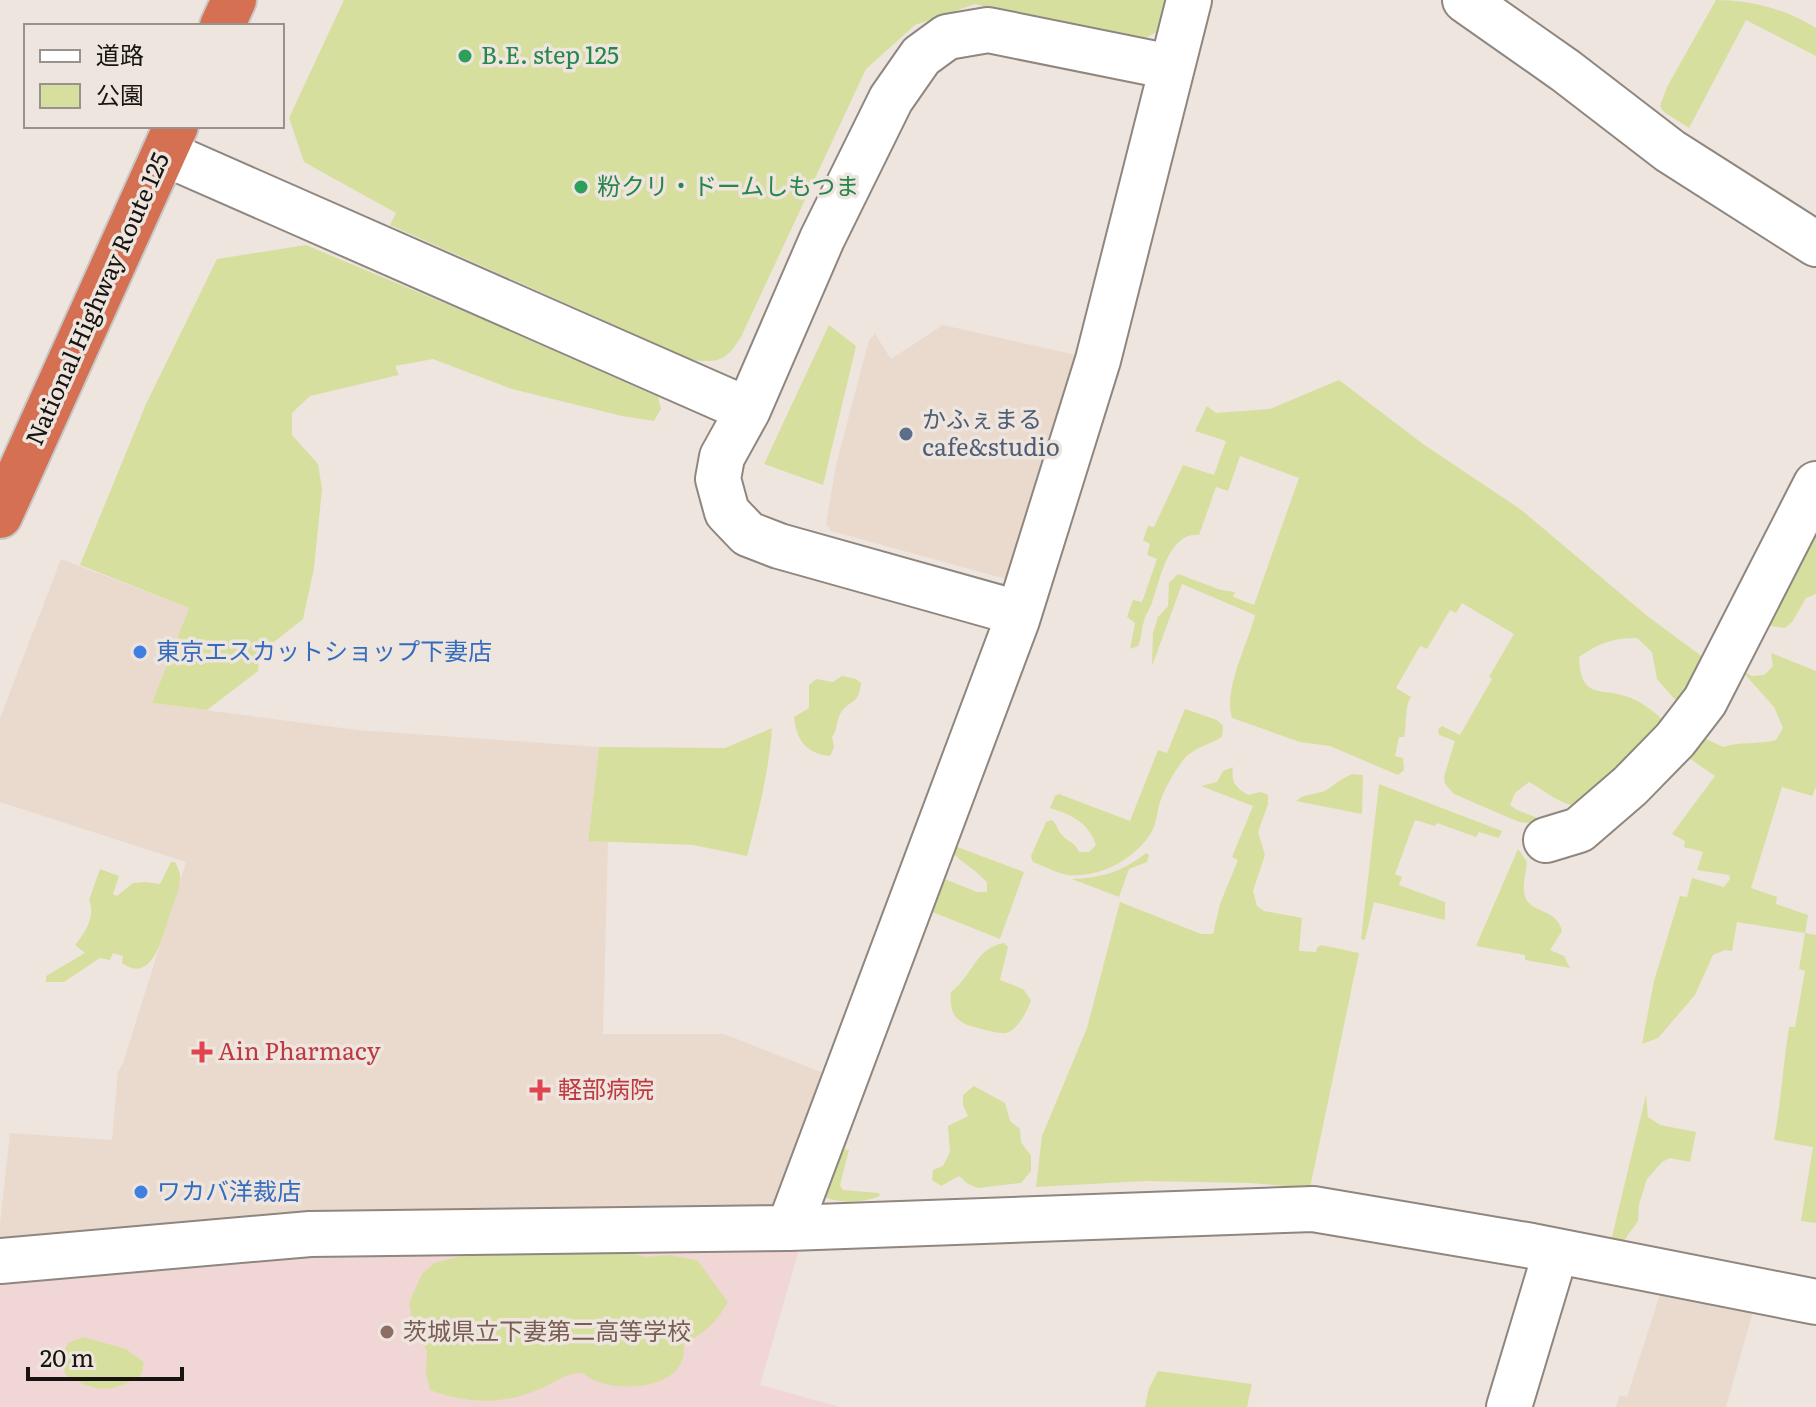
<svg xmlns="http://www.w3.org/2000/svg" width="1816" height="1407" viewBox="0 0 1816 1407" font-family="Literata,'Noto Sans JP',serif">
<style>
.built{fill:#e9dacd}
.education{fill:#f1d6d6}
.green{fill:#d7df9f}
.lines{fill:none;stroke-linecap:round;stroke-linejoin:round}
.street-casing{stroke:#8e867f;stroke-width:48}
.highway-casing{stroke:#c7c7c6;stroke-width:48}
.street{stroke:#fff;stroke-width:44}
.highway{stroke:#d57052;stroke-width:44}
.leisure-dot{fill:#2e9e5b;stroke:#eee5de;stroke-width:3}
.service-dot{fill:#5c6f8a;stroke:#eee5de;stroke-width:3}
.shop-dot{fill:#3f7fe0;stroke:#eee5de;stroke-width:3}
.health-dot{fill:#e0444e;stroke:#eee5de;stroke-width:3}
.education-dot{fill:#8d6e63;stroke:#eee5de;stroke-width:3}
.labels{text-anchor:middle;stroke-width:7;stroke-linejoin:round;paint-order:stroke}
.leisure-label{font-size:24px;fill:#27864d;stroke:#eee5de;text-anchor:start}
.street-label{font-size:24px;fill:#171411;stroke:#eee5de}
.service-label{font-size:24px;fill:#4e5e75;stroke:#eee5de;text-anchor:start}
.shop-label{font-size:24px;fill:#366cbe;stroke:#eee5de;text-anchor:start}
.health-label{font-size:24px;fill:#be3a42;stroke:#eee5de;text-anchor:start}
.education-label{font-size:24px;fill:#785e54;stroke:#eee5de;text-anchor:start}
</style>
<rect width="100%" height="100%" fill="#eee5de"/>
<!-- built -->
<path class="built" d="M943 325 1098 360 1028 585 831 531 826 524 836 465 869 340 875 334 891 359Z
M61 559 189 608 152 703 357 730 599 747 588 841 608 840 603 1034H724L844 1081 789 1228 0 1261V1223L10 1133 112 1140 118 1072 123 1063 186 862 0 802V718Z
M1757 1289 1752 1315 1726 1407H1616L1620 1395 1627 1397 1661 1291Z"/>
<!-- education -->
<path class="education" d="M799 1250 760 1385 840 1407H0V1280L202 1259 435 1251Z"/>
<!-- green -->
<path class="green" d="M344 0H1166L1157 32 1133 44 975 4 915 25 866 69 741 337C726 360 721 363 693 360L390 225 396 213 304 162 289 118Z
M1716 0C1751 0 1785 9 1816 28V56L1746 20 1689 128 1664 112 1660 106 1667 87Z
M306 245 489 322 658 397 661 409 654 421 622 416 512 389 433 359 395 366 399 375 310 396 292 413V435L318 464 322 489 314 568 303 619 259 654 258 671 207 710 152 703 189 608 80 565 146 404 217 259Z
M829 325 856 346 823 485 764 464Z
M1339 380 1423 444 1520 509 1646 615 1708 661 1684 710 1657 679 1652 652 1637 638C1613 638 1599 643 1579 657 1581 702 1601 686 1631 698 1645 704 1656 713 1667 724L1584 807C1561 806 1549 793 1529 782L1515 793 1510 805 1517 810 1540 819 1538 824 1519 822 1454 794 1445 784 1444 777 1455 741 1439 735 1438 729 1442 726 1460 735 1492 679 1489 677 1514 634 1462 603 1456 613 1450 610 1427 649 1420 646 1396 688 1411 697C1404 708 1407 724 1404 737H1399L1395 756 1403 758 1404 770 1398 775 1330 746 1300 742 1232 718C1223 689 1248 644 1255 615L1182 584 1152 666 1153 633 1158 617 1168 606 1169 583 1178 574 1221 590 1235 592 1233 597 1254 605 1299 478 1240 456 1228 491 1216 487 1199 535C1168 532 1160 581 1152 603 1150 609 1145 615 1144 621 1141 630 1142 638 1138 646L1130 649 1135 623 1127 617 1133 600 1142 602 1157 559 1147 555 1150 544 1143 540 1148 526 1154 527 1183 465 1214 475 1226 441 1195 431 1207 406 1216 413 1270 409Z
M1816 514V594L1806 598 1792 622 1785 628 1764 625Z
M1771 653 1816 671V787L1812 796 1782 787 1751 888 1777 897 1776 904 1808 915 1805 933 1816 935V1223L1801 1221 1813 1147 1774 1140C1781 1102 1783 1065 1789 1027H1795L1805 971 1799 969 1805 933 1737 922 1732 951 1725 950 1713 955 1695 995 1658 1038 1642 1044 1654 981 1680 896 1687 897 1692 878 1724 887 1730 879 1729 875 1697 870 1703 852 1684 847 1685 841 1672 834 1715 776 1686 756 1704 738 1723 747C1741 741 1758 745 1776 740L1783 728 1774 707 1740 669 1752 676 1764 675 1773 666Z
M842 676 856 679 861 683C858 705 853 698 842 711 836 719 838 729 832 737L834 747 830 756C807 754 796 740 794 717L809 708V685L816 679 833 682Z
M1185 709 1217 720 1223 726 1222 737C1207 746 1191 748 1181 763 1173 774 1164 790 1160 802 1157 811 1157 821 1152 831 1136 859 1100 878 1068 875 1056 873 1044 866 1033 862L1031 856 1046 822 1052 820C1058 825 1057 830 1062 835 1069 843 1075 842 1079 852H1089L1096 845C1088 822 1072 815 1050 808L1055 796 1059 794 1130 821 1158 750 1167 753Z
M772 728C769 772 758 814 747 856L693 845 588 841 599 747 725 748Z
M1233 767C1231 782 1235 787 1248 795L1261 792 1268 795V804L1258 832 1265 855 1253 891 1257 906 1264 911 1302 918 1299 951 1316 952 1317 948 1321 945 1359 953 1310 1188 1250 1183 1146 1181 1036 1187 1042 1136 1087 1028 1120 902 1201 934H1213L1220 904 1238 860 1232 857 1253 806 1201 786 1217 782 1223 771Z
M1352 774 1363 775 1362 814 1296 801C1306 792 1317 796 1328 789 1336 783 1343 778 1352 774Z
M1379 784 1502 831 1499 838 1479 832 1476 837 1437 823 1435 826 1415 820 1395 874 1402 877 1399 885 1445 902V920L1374 902 1365 940 1361 939Z
M944 842 1024 872 1000 939 925 909 942 878 977 892H987V882C973 867 954 859 944 842Z
M1518 849 1527 862C1526 872 1522 886 1525 896 1529 913 1557 908 1562 931L1550 950 1564 956 1570 968 1525 960V955L1476 946Z
M1146 853 1149 855 1147 862 1129 869 1119 897 1072 879C1101 878 1122 872 1146 853Z
M171 862H175C178 868 181 874 180 880 179 892 173 905 169 916 163 937 152 985 122 963L123 956 113 953 110 960 100 958 64 982H46V976L85 953 75 945C85 932 96 917 89 900L100 869 119 876 113 894 117 896 133 883 146 882 160 884Z
M1004 943 1008 947 1000 980 1023 989 1031 1000C1028 1010 1019 1027 1009 1032 1003 1035 997 1032 990 1031 965 1025 948 1023 951 992 972 977 976 947 1004 943Z
M974 1086 1005 1103 1010 1121 1020 1129 1021 1142 1031 1156V1171L1021 1183 978 1188 968 1184 959 1176 941 1186 932 1180 933 1170 943 1166 950 1152 948 1126 968 1116 963 1105V1095Z
M1646 1095 1648 1117 1660 1125 1696 1132 1690 1162 1670 1158 1662 1162 1647 1179 1639 1204 1638 1221 1623 1242 1611 1241Z
M838 1148 849 1150 840 1185 843 1190 879 1193 880 1196C861 1203 840 1204 821 1196Z
M611 1248 646 1257 669 1255 697 1260 728 1302C717 1322 704 1333 684 1344 684 1349 684 1358 681 1363 668 1392 603 1393 583 1373 567 1372 556 1382 542 1388 506 1405 466 1404 430 1390L426 1373 427 1352 413 1323 409 1303 422 1274 434 1263 490 1249 511 1254 537 1251 566 1253Z
M83 1337 126 1349 144 1362 142 1374C114 1394 94 1393 65 1374L63 1354 68 1343Z
M1158 1371 1252 1384 1247 1407H1145L1149 1388Z"/>
<g class="lines">
<defs>
<path id="street" d="M1465 0 1566 71 1670 151 1816 244
M164 153 748 410 822 239 891 99 921 56 947 37 988 30 1171 67
M748 410 722 457 718 479 727 512 748 534 779 546 1018 613
M1546 840 1579 830 1630 786 1675 740 1705 701 1816 484
M789 1228 1017 620 1098 360 1189 0
M0 1261 310 1234 789 1228 1313 1209 1532 1246 1816 1302
M1509 1407 1556 1251"/>
<path id="highway" d="M222 26 234 0
M0 516 176 126"/>
</defs>
<!-- street casing -->
<use href="#street" class="street-casing"/>
<!-- highway casing -->
<use href="#highway" class="highway-casing"/>
<!-- street -->
<use href="#street" class="street"/>
<!-- highway -->
<use href="#highway" class="highway"/>
</g>
<!-- markers -->
<g class="leisure-dot">
<circle cx="465" cy="56" r="8"/>
<circle cx="581" cy="187" r="8"/>
</g>
<circle class="service-dot" cx="906" cy="434" r="8"/>
<g class="shop-dot">
<circle cx="140" cy="652" r="8"/>
<circle cx="141" cy="1192" r="8"/>
</g>
<g class="health-dot">
<path d="M198 1040h8v8h8v8h-8v8h-8v-8h-8v-8h8z"/>
<path d="M536 1078h8v8h8v8h-8v8h-8v-8h-8v-8h8z"/>
</g>
<circle class="education-dot" cx="387" cy="1332" r="8"/>
<g class="labels">
<!-- leisure labels -->
<g class="leisure-label">
<text x="481" y="64">B.E. step 125</text>
<text x="597" y="195">粉クリ・ドームしもつま</text>
</g>
<!-- street labels -->
<g class="street-label">
<text transform="translate(98 299) rotate(-66)" y="8">National Highway Route 125</text>
</g>
<!-- service labels -->
<g class="service-label">
<text x="922" y="428">かふぇまる<tspan x="922" dy="28">cafe&amp;studio</tspan></text>
</g>
<!-- shop labels -->
<g class="shop-label">
<text x="156" y="660">東京エスカットショップ下妻店</text>
<text x="157" y="1200">ワカバ洋裁店</text>
</g>
<!-- health labels -->
<g class="health-label">
<text x="218" y="1060">Ain Pharmacy</text>
<text x="558" y="1098">軽部病院</text>
</g>
<!-- education labels -->
<g class="education-label">
<text x="403" y="1340">茨城県立下妻第二高等学校</text>
</g>
</g>
<!-- legend -->
<rect x="24" y="24" width="260" height="104" fill="#eee5de" stroke="#98918c" stroke-width="2"/>
<rect x="40" y="50" width="40" height="12" fill="#ffffff" stroke="#98918c" stroke-width="2"/>
<text x="96" y="64" font-size="24" fill="#171411">道路</text>
<rect x="40" y="84" width="40" height="24" fill="#d7df9f" stroke="#98918c" stroke-width="2"/>
<text x="96" y="104" font-size="24" fill="#171411">公園</text>
<!-- scale -->
<path d="M28 1367v12h154v-12" fill="none" stroke="#171411" stroke-width="4"/>
<text x="40" y="1367" font-size="24" fill="#171411" stroke="#eee5de" stroke-width="6" paint-order="stroke">20 m</text>
</svg>
